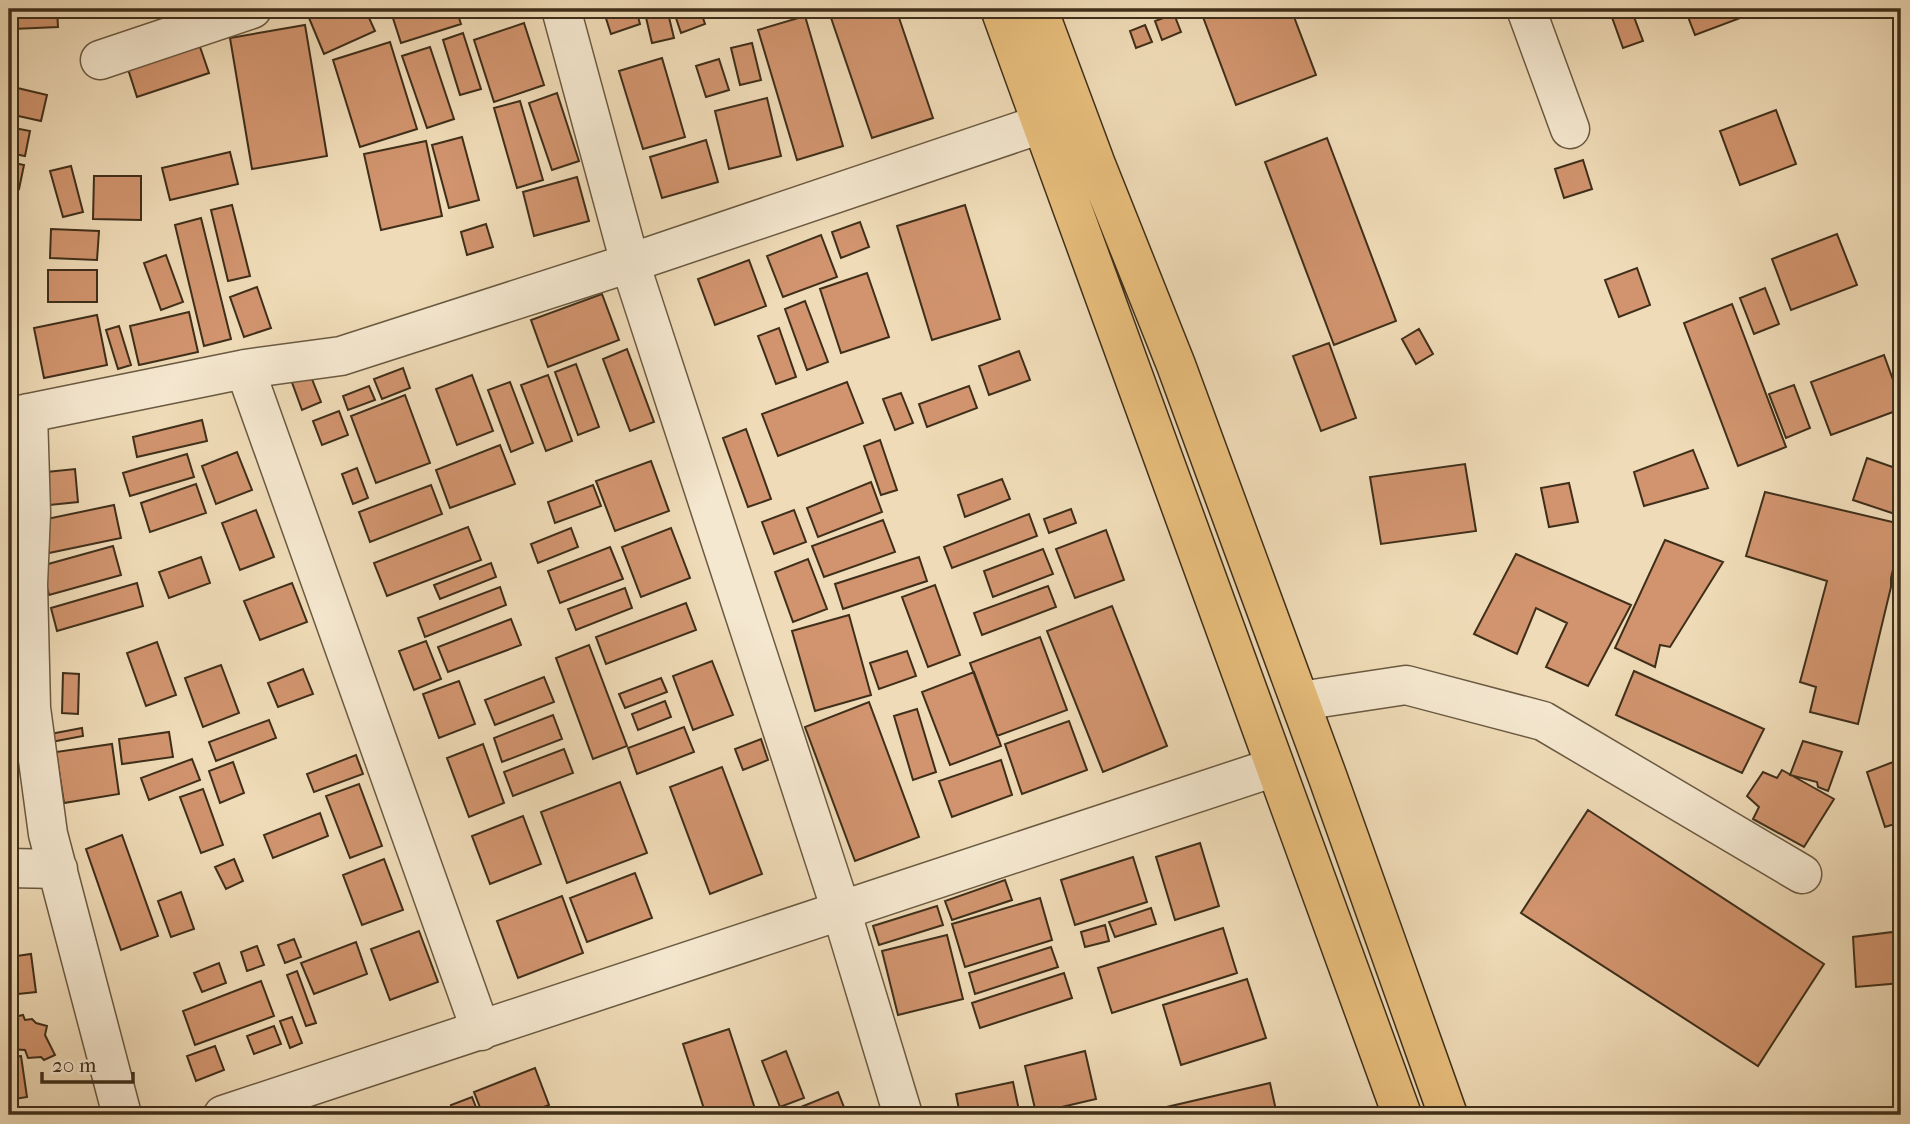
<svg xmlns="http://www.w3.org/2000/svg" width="1910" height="1124" viewBox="0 0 1910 1124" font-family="'IM FELL French Canon',serif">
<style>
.building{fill:#d1946e;stroke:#3f2f1a;stroke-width:2}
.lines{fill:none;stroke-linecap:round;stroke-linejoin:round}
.minor-casing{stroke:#6b5a41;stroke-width:41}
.major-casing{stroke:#3f2f1a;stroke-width:41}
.minor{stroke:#f5e8d0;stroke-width:38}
.major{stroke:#e8be7c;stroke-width:38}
</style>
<rect width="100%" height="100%" fill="#efdbb7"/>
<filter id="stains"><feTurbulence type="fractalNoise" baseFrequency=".00286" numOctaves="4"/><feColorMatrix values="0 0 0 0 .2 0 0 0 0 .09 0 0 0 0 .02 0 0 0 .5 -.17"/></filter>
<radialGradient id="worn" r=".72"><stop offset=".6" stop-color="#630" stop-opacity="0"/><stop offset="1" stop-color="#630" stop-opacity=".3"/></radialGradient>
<!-- building -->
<path class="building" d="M12 9H57L58 27 13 29Z
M82 9H109L84 16Z
M330 9H365L375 31 324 54 309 18Z
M390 9H456L461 24 401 43Z
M603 9H636L640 24 611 34Z
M644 9H667L674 38 652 43Z
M673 9H700L705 24 681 33Z
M828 9H896L933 118 872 138Z
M1200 9H1291L1316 75 1236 105Z
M1609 9H1631L1643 41 1623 48Z
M1685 9H1740L1743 17 1695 35Z
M1174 14 1181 32 1162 40 1155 21Z
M805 16 843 146 797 160 758 30Z
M524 23 544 85 494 102 474 40Z
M305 25 327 156 252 169 230 38Z
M1145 25 1152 42 1136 48 1130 31Z
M463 33 481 89 460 95 443 40Z
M390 42 417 129 360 147 333 60Z
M752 43 761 80 740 85 731 48Z
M199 44 209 73 137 97 128 69Z
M430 47 454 119 427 128 402 56Z
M662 58 685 137 643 149 619 71Z
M719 59 729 90 706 97 696 66Z
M9 86 47 95 41 121 9 114Z
M557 93 579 161 552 170 529 103Z
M767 98 781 156 729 169 715 111Z
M520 101 543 180 517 188 494 108Z
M1776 110 1796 164 1740 185 1720 131Z
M9 127 30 131 25 156 9 153Z
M462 137 479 200 449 208 432 145Z
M1327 138 1396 321 1334 345 1265 162Z
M706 140 718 182 662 198 650 157Z
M426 141 442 216 381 230 364 154Z
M230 152 238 184 170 200 162 168Z
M1583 160 1592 189 1564 198 1555 169Z
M9 162 24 165 19 189 9 187Z
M71 166 83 212 63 217 50 171Z
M94 176H141V220L93 219Z
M577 177 589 221 534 236 523 192Z
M232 205 250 276 228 281 211 210Z
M965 205 1000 319 932 340 897 226Z
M201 218 231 339 204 346 175 225Z
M860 222 869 247 841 258 832 232Z
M486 224 493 247 467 255 461 232Z
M51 229 99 231 97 260 50 258Z
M1837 234 1857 285 1791 310 1772 259Z
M821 235 837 277 783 297 767 256Z
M166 255 183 302 161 310 144 263Z
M749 260 766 306 715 325 698 279Z
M1637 268 1650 305 1619 317 1605 280Z
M48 270H97V302H48Z
M867 273 889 337 841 353 820 289Z
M257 287 271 328 244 337 230 297Z
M1765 288 1779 324 1754 334 1740 298Z
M602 294 619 340 548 367 531 320Z
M805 301 828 362 807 370 785 309Z
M1732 304 1786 447 1738 466 1684 323Z
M189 312 198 352 139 365 130 326Z
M97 315 107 365 44 378 34 328Z
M119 326 131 365 118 369 106 330Z
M779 328 796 377 776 384 758 336Z
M1419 329 1433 354 1416 364 1402 339Z
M1329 343 1356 418 1321 431 1293 356Z
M627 349 654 422 630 431 603 359Z
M1019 351 1030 380 989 395 979 366Z
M1884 355 1901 402V409L1831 435 1811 382Z
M576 364 599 427 578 435 555 372Z
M403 368 410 388 382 399 374 379Z
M308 369 321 402 302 410 290 377Z
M472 375 493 431 457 445 436 389Z
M548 375 572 441 546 451 521 385Z
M510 382 533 443 511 452 488 390Z
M847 382 863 423 778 456 762 414Z
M1794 385 1810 428 1786 438 1769 394Z
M369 386 375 400 348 410 343 396Z
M969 386 977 408 927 427 919 404Z
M901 393 913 423 895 430 883 399Z
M405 395 430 463 376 483 351 416Z
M339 411 348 435 322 445 313 421Z
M202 420 207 441 137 457 133 437Z
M746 429 771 499 748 507 723 438Z
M880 440 897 490 881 495 864 446Z
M500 445 515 484 450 508 436 470Z
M1693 450 1708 488 1644 506 1634 472Z
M237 452 252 490 216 504 202 466Z
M187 454 194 477 130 496 123 473Z
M9 455 27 459 15 519 9 517Z
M1867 458 1901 470V516L1853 500Z
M651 461 669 511 615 531 596 481Z
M1465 464 1476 531 1381 544 1370 477Z
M357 468 368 498 353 504 342 474Z
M75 469 78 502 40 506 37 473Z
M1002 479 1010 499 965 517 958 495Z
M871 482 882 512 818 537 807 508Z
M1569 483 1578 522 1549 527 1541 488Z
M196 484 206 513 150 532 141 503Z
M431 485 442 514 370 542 359 512Z
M593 485 601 506 555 523 548 502Z
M1765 492 1901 524V535L1891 578V587L1858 724 1810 712 1816 687 1800 682 1827 581 1746 556Z
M114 505 121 538 49 553 42 520Z
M1071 509 1076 523 1049 533 1044 519Z
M256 510 274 557 240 570 222 523Z
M794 510 806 542 774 554 762 522Z
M1029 514 1037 536 952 568 944 547Z
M883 520 895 552 824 577 812 546Z
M468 527 481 560 387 596 374 563Z
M571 528 578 547 538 563 531 544Z
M671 528 690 578 641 597 622 547Z
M1106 530 1124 580 1075 598 1056 549Z
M1665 540 1723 562 1670 647 1660 645 1655 667 1615 648Z
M113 546 121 575 49 595 41 566Z
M610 547 623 579 560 603 548 571Z
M1043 549 1053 574 993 597 984 571Z
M1516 554 1631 605 1588 686 1546 667 1567 623 1536 608 1517 654 1474 634Z
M201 557 210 583 169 598 159 572Z
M919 557 927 581 843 609 835 584Z
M808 559 827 609 793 622 775 572Z
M491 563 496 577 440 599 434 585Z
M137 583 143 606 57 631 51 608Z
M292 583 307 622 260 640 244 601Z
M935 585 960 655 928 667 902 597Z
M1048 586 1056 607 982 635 974 613Z
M500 587 506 605 425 637 418 618Z
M625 588 632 608 576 630 568 609Z
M686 603 696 630 606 664 596 637Z
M1112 606 1167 746 1103 772 1047 631Z
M849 615 871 695 815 711 792 631Z
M511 619 521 645 448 672 438 647Z
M1040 637 1067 710 997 736 970 663Z
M426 641 441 679 414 690 399 651Z
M157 642 176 695 146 706 127 653Z
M589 645 627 746 593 759 556 658Z
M907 651 916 676 879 689 870 663Z
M712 661 733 715 693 730 673 676Z
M221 665 239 713 203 727 185 678Z
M303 669 313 694 278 707 268 683Z
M1634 671 1764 729 1742 773 1616 715Z
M974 672 1001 746 950 765 922 692Z
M63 673 79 674 78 714 62 713Z
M544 677 554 702 495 725 485 700Z
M661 678 667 692 625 708 619 694Z
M459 681 475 724 439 738 423 694Z
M665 701 671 717 638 730 632 714Z
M869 702 919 837 855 861 805 727Z
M917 709 936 772 913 780 894 716Z
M553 715 562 739 502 762 494 738Z
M269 720 276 738 216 761 209 742Z
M1069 721 1087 770 1022 794 1005 744Z
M684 727 694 752 637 774 628 748Z
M82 728 83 736 51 742 50 734Z
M169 732 173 757 122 764 119 739Z
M761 739 768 760 743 770 735 749Z
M1803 741 1842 752 1828 791 1818 787 1817 782 1790 775Z
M112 744 119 794 64 803 56 752Z
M483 744 504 803 469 817 447 758Z
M564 749 573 773 513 796 504 772Z
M356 755 363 774 314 792 307 774Z
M192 759 200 780 149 800 141 778Z
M1901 759V822L1885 827 1867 772Z
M1001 760 1012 795 952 817 939 781Z
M233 762 244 793 220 803 209 771Z
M722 767 762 874 710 894 670 787Z
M1782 770 1834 799 1804 847 1753 819 1759 807 1747 796 1763 772 1777 778Z
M620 782 647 853 567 883 541 812Z
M359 784 382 846 350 858 326 796Z
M203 789 223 845 201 853 180 797Z
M1588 810 1824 964 1758 1066 1521 913Z
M320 813 328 836 273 858 264 835Z
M523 816 541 864 490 884 472 836Z
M122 835 158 936 121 950 86 849Z
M1200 843 1219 906 1175 920 1156 857Z
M1133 857 1147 902 1075 925 1061 880Z
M234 859 243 881 226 889 215 867Z
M384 859 403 910 362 925 343 875Z
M635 873 652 918 587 942 570 898Z
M1005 880 1012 900 952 920 945 901Z
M181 892 194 929 171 937 158 901Z
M562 896 583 953 518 978 497 921Z
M1040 898 1052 940 965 967 952 924Z
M937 906 943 925 879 945 873 926Z
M1151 908 1156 924 1115 937 1109 922Z
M1105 925 1109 941 1085 947 1081 932Z
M1223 928 1237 973 1112 1013 1098 968Z
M419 931 438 982 390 1000 371 949Z
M1901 931V983L1856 987 1853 937Z
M947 935 963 999 898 1015 882 951Z
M294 939 301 957 285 963 278 945Z
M356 942 367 974 314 994 301 963Z
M257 946 264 965 247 971 241 952Z
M1051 947 1058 967 975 994 969 973Z
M31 954 36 992 9 995V957Z
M219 963 226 983 202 992 194 973Z
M297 971 316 1023 306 1026 287 975Z
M1064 973 1072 998 980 1028 972 1003Z
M1247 979 1266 1038 1181 1065 1163 1005Z
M261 981 274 1016 195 1045 183 1011Z
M9 1013 14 1017 23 1015 25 1020 32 1019 36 1023 47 1026 45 1035 55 1055 44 1060 41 1057 28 1058 25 1050 9 1049Z
M292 1017 302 1043 290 1048 280 1021Z
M274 1026 281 1044 254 1054 247 1036Z
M729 1029 757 1115H706L683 1044Z
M215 1046 224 1070 196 1081 187 1056Z
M786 1051 804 1098 780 1107 762 1061Z
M1085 1051 1096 1099 1036 1113 1025 1066Z
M21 1056 27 1097 9 1100V1057Z
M535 1068 549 1105 523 1115H483L474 1092Z
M1013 1082 1020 1115H960L956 1094Z
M1270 1083 1277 1115H1132Z
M838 1092 847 1115H786V1113Z
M472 1097 479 1115H455L451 1105Z
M442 1107 445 1115H420Z"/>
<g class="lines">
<defs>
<path id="minor" d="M561 9 630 263 841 910 903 1115
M1526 9 1570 129
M100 60 252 9
M245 369 481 1031
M28 413 31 513 28 584 31 708 48 834 122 1115
M9 417 245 369 341 356 630 263 1041 124
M1300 701 1406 685 1543 721 1802 874
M9 868 58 869
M223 1115 1275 767"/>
<path id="major" d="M1000 9 1402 1115
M1038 9 1095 162 1176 365 1328 778 1448 1115"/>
</defs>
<!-- minor casing -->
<use href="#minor" class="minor-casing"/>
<!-- major casing -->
<use href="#major" class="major-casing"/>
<!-- minor -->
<use href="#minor" class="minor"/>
<!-- major -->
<use href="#major" class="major"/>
</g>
<!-- margin -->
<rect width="1910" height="1124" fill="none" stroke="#efdbb7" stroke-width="35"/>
<rect x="10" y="10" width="1889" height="1103" fill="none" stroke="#3f2f1a" stroke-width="3.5"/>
<rect x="18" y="18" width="1875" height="1089" fill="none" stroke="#3f2f1a" stroke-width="2"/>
<!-- scale -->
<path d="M42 1072v10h91v-10" fill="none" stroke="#3f2f1a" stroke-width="3.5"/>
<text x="52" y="1072" font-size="21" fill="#3f2f1a" stroke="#f5e8d0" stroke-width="5" paint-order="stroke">20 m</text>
<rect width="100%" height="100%" filter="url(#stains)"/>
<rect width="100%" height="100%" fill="url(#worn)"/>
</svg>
